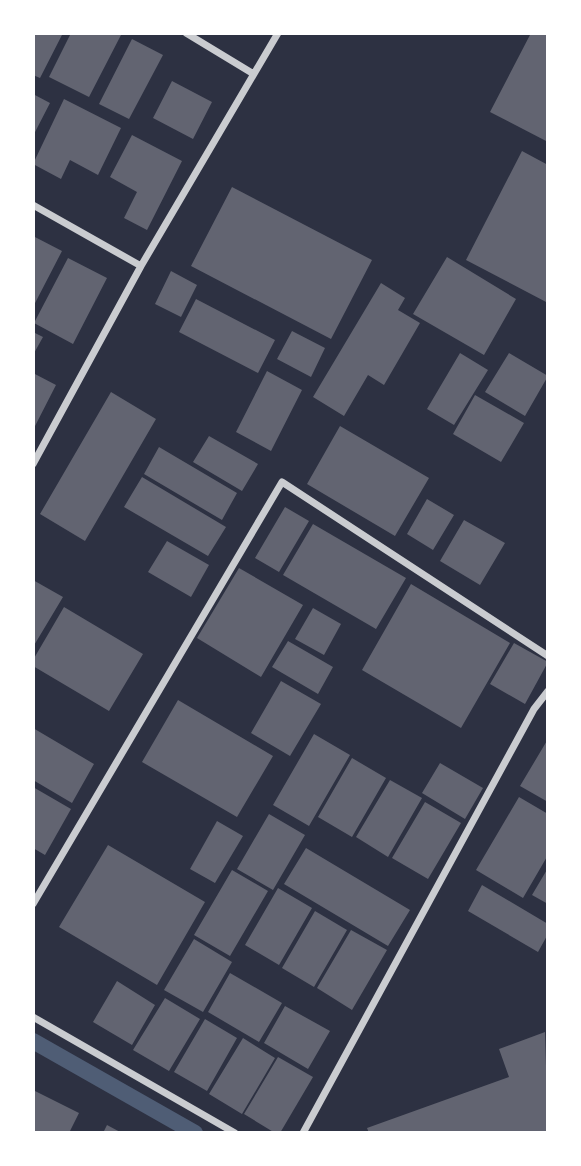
<svg xmlns="http://www.w3.org/2000/svg" width="581" height="1166" viewBox="0 0 581 1166" font-family="'Roboto Serif',serif">
<style>
.lines{fill:none;stroke-linecap:round;stroke-linejoin:round}
.stream{stroke:#4f5d75;stroke-width:16}
.building{fill:#626471}
.minor{stroke:#caccd0;stroke-width:7}
</style>
<rect width="100%" height="100%" fill="#2d3142"/>
<g class="lines">
<!-- stream -->
<path class="stream" d="M33 1041 195 1133"/>
</g>
<!-- building -->
<path class="building" d="M33 33H63L40 78 33 75Z
M71 33 121 35 89 97 49 77Z
M531 33H548V142L490 112Z
M132 39 163 55 129 119 99 104Z
M172 81 212 102 193 139 153 118Z
M33 94 50 103 33 136Z
M64 99 121 128 98 175 70 160 61 179 33 164Z
M132 135 182 161 147 230 124 218 137 192 110 177Z
M522 151 548 165V303L466 260Z
M232 187 372 260 331 339 191 266Z
M33 236 62 251 33 307Z
M447 257 516 299 484 355 413 314Z
M68 258 107 278 73 344 34 323Z
M171 271 197 285 181 317 155 304Z
M381 283 405 298 398 310 420 323 384 385 368 375 344 416 313 397Z
M196 299 275 340 258 373 179 332Z
M292 331 325 348 311 377 277 359Z
M33 332 43 337 33 355Z
M460 353 488 370 454 425 427 409Z
M509 353 548 376 525 416 485 392Z
M267 371 302 390 271 451 236 432Z
M33 373 56 385 33 430Z
M111 392 156 419 85 541 40 514Z
M475 395 524 423 501 462 453 434Z
M340 426 429 478 395 536 307 484Z
M209 436 258 464 242 491 193 462Z
M159 447 237 493 222 520 144 474Z
M142 477 226 527 208 556 124 507Z
M427 499 454 515 433 550 407 534Z
M285 507 309 521 279 572 255 558Z
M464 520 505 543 480 585 440 561Z
M313 524 406 578 376 629 283 575Z
M167 541 209 565 191 597 148 572Z
M239 568 303 605 261 677 197 638Z
M33 580 63 597 33 647Z
M411 584 510 643 461 728 362 670Z
M64 607 143 654 109 711 33 666V660Z
M313 608 341 624 324 655 295 639Z
M288 641 333 667 318 694 272 667Z
M514 643 548 662 525 704 490 684Z
M281 681 321 704 290 756 251 733Z
M178 700 273 756 237 817 142 762Z
M33 728 94 764 72 803 33 780Z
M314 734 350 755 309 826 273 805Z
M548 739V802L520 786Z
M352 758 386 778 352 837 318 817Z
M440 763 483 788 465 819 422 793Z
M390 780 422 798 388 857 356 837Z
M33 787 71 809 45 855 33 848Z
M519 797 548 814V855L523 898 476 870Z
M425 802 461 823 428 879 392 858Z
M269 814 305 835 273 890 237 869Z
M217 821 243 836 215 883 190 869Z
M108 845 205 902 157 985 59 927Z
M306 848 410 910 388 946 284 884Z
M548 868V904L532 895Z
M232 870 268 891 230 956 194 935Z
M482 885 548 924V934L538 952 468 911Z
M278 888 312 908 279 965 245 945Z
M315 911 347 930 314 987 282 968Z
M351 930 387 950 352 1010 317 988Z
M194 939 232 962 203 1012 164 990Z
M230 973 282 1003 259 1042 208 1012Z
M117 981 155 1005 132 1045 93 1022Z
M165 998 200 1019 169 1071 133 1050Z
M285 1006 330 1031 308 1069 264 1043Z
M205 1019 237 1038 207 1091 174 1072Z
M545 1032 548 1133H369L367 1128 509 1077 499 1049Z
M243 1038 275 1058 242 1114 209 1094Z
M278 1057 313 1077 280 1133H275L244 1114Z
M33 1090 79 1113 69 1133H33Z
M107 1125 122 1133H103Z"/>
<g class="lines">
<!-- minor -->
<path class="minor" d="M186 33 252 73
M33 205 141 266
M33 464 141 266 278 33
M33 904 282 482 548 656
M33 1017 235 1133
M303 1133 534 709 548 691"/>
</g>
<!-- border -->
<rect width="581" height="1166" fill="none" stroke="#ffffff" stroke-width="70"/>
</svg>
